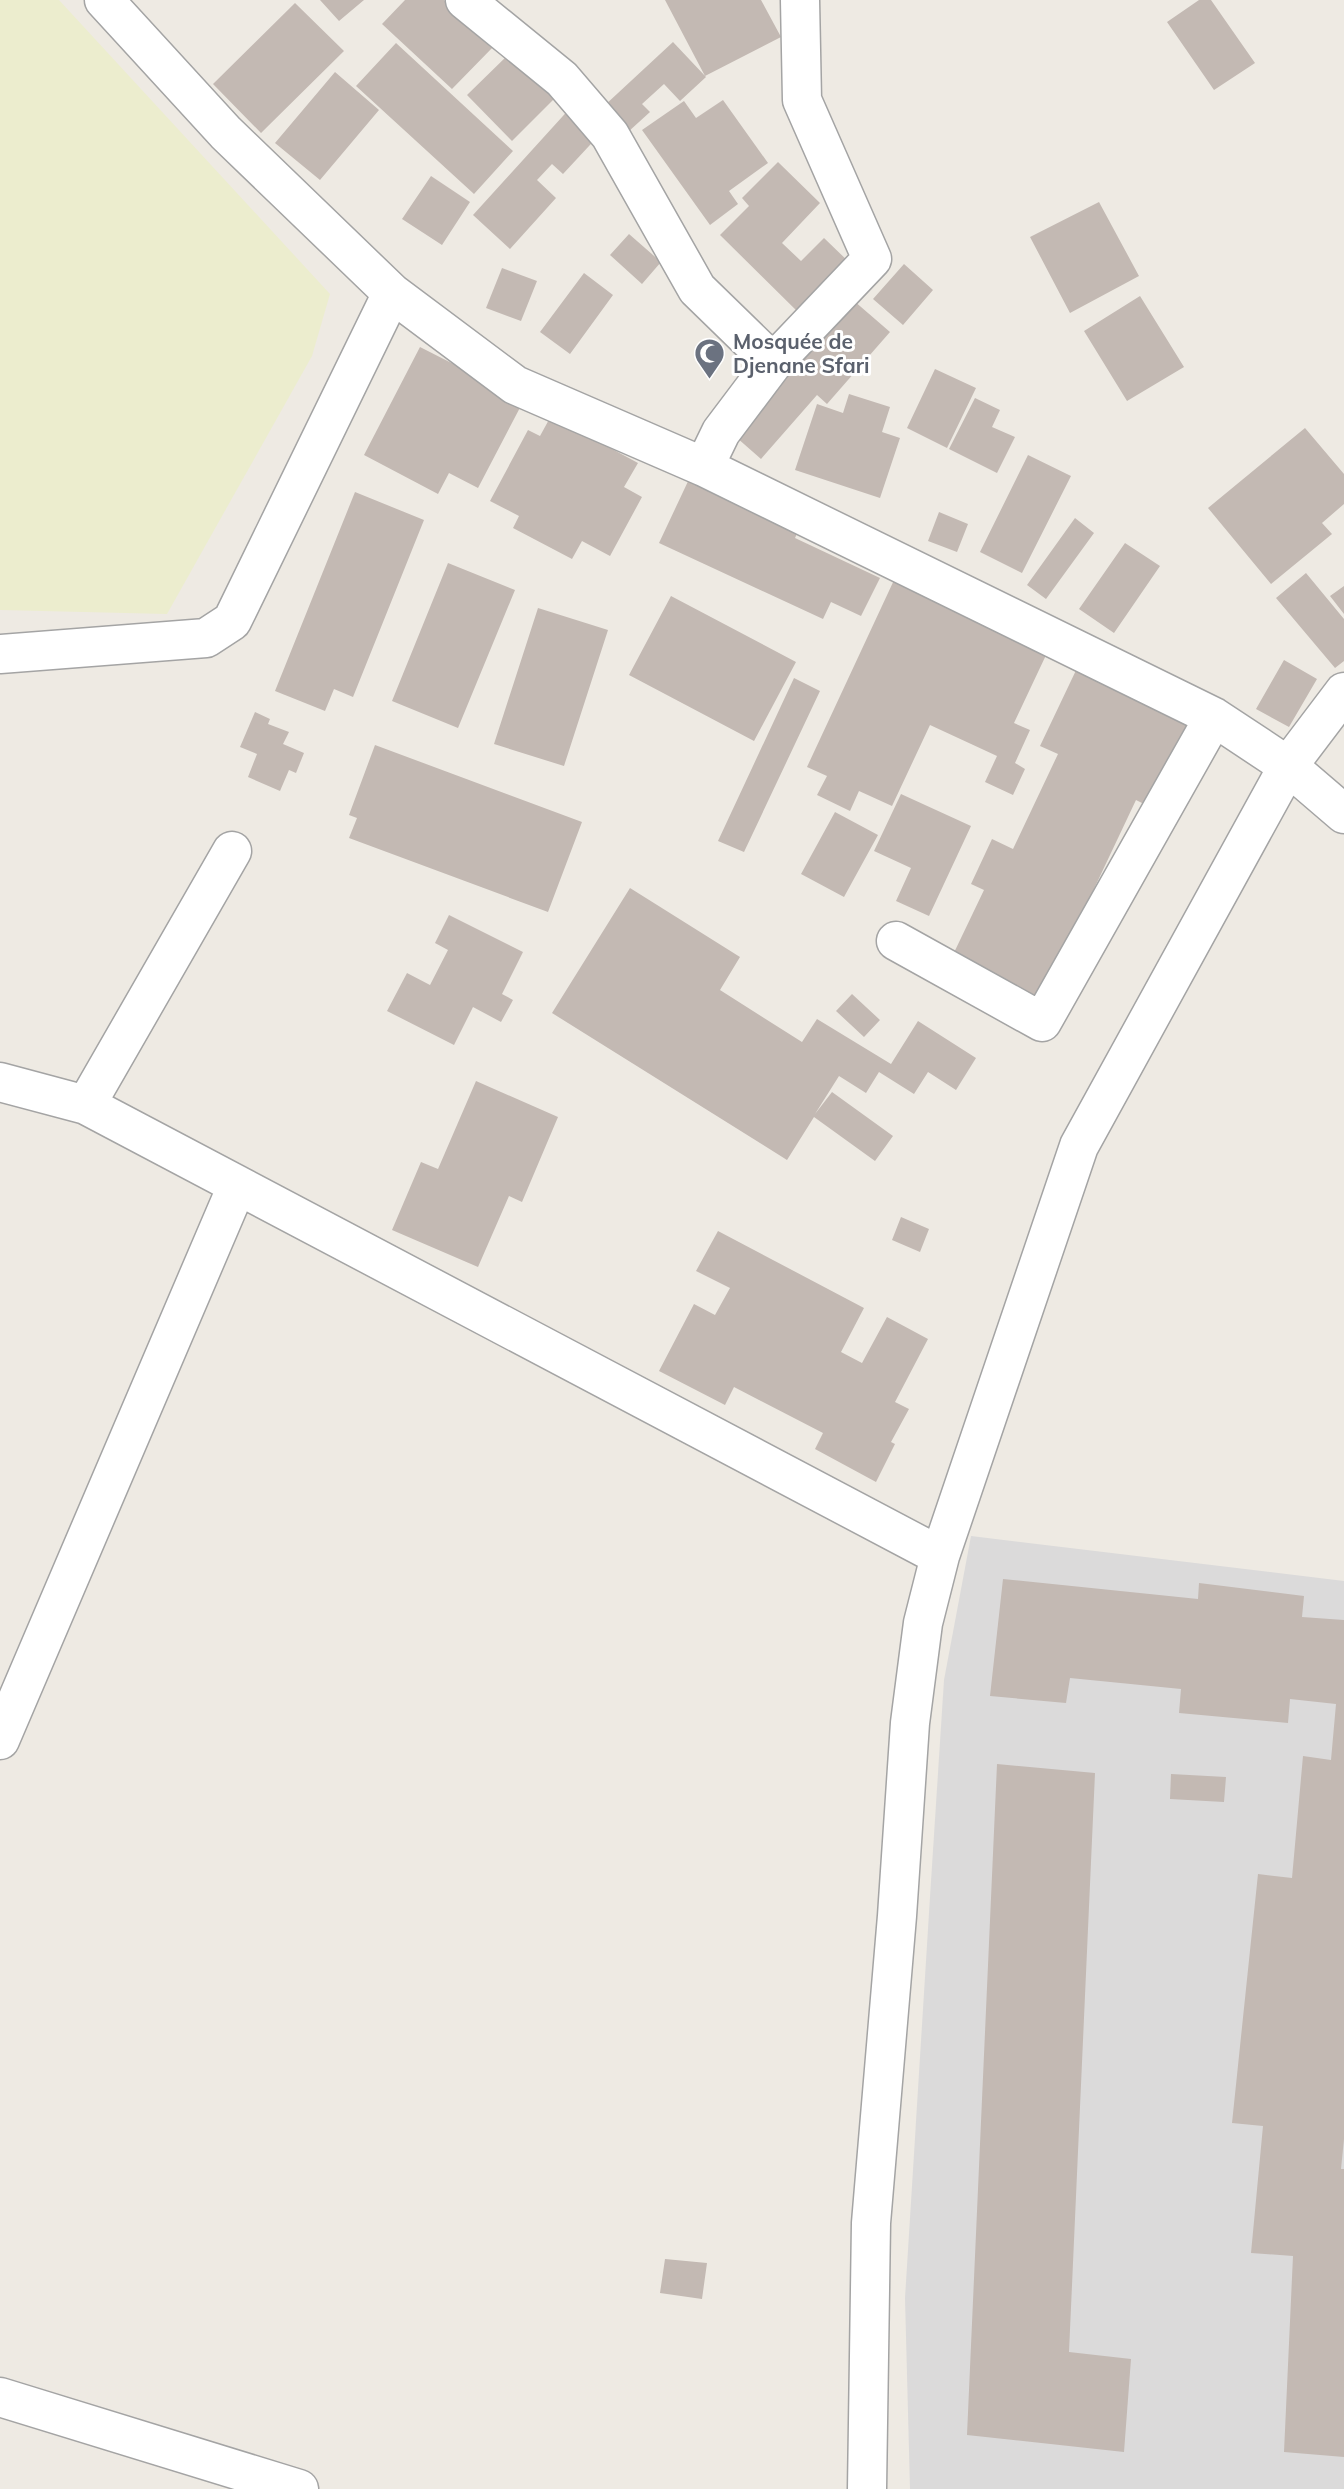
<svg xmlns="http://www.w3.org/2000/svg" width="1344" height="2489" viewBox="0 0 1344 2489" font-family="Mulish,sans-serif">
<style>
.residential{fill:#dbdada}
.farmland{fill:#ecedce}
.building{fill:#c3b9b3}
.lines{fill:none;stroke-linecap:round;stroke-linejoin:round}
.minor-casing{stroke:#a4a4a4;stroke-width:41}
.minor{stroke:#fff;stroke-width:38}
.labels{text-anchor:middle;stroke-width:6;stroke-linejoin:round;paint-order:stroke}
.worship-label{font-size:21px;font-weight:bold;fill:#5b616d;stroke:#fff;text-anchor:start}
</style>
<rect width="100%" height="100%" fill="#eeeae3"/>
<!-- residential -->
<path class="residential" d="M971 1536 1344 1581V2489H910L905 2298 930 1897 944 1680Z"/>
<!-- farmland -->
<path class="farmland" d="M0 0H59L330 294 312 356 167 614 0 610Z"/>
<!-- building -->
<path class="building" d="M320 0H364L339 21Z
M405 0H444L494 46 452 89 382 24Z
M665 0H761L781 37 705 76Z
M1199 0H1211L1255 63 1214 90 1167 22Z
M295 3 344 51 261 133 213 84Z
M673 42 706 77 680 101 664 84 642 104 650 112 628 132 604 106Z
M396 43 513 151 474 194 356 86Z
M513 50 559 94 512 141 467 95Z
M335 72 379 110 320 180 275 143Z
M723 100 768 163 729 191 738 204 710 225 642 130 684 101 696 118Z
M572 106 602 132 563 174 552 164 537 180 556 198 510 249 473 215Z
M778 162 820 203 782 243 801 261 824 238 852 265 802 316 720 235 749 206 742 198Z
M431 176 470 202 442 245 402 219Z
M1099 202 1139 276 1070 313 1030 237Z
M629 234 661 262 642 284 610 255Z
M904 264 933 290 903 325 873 299Z
M502 268 537 281 521 321 486 308Z
M584 273 613 295 570 354 540 332Z
M846 294 890 332 827 404 817 395 761 459 728 430Z
M1140 296 1184 367 1127 401 1084 331Z
M420 347 524 400 478 488 449 473 438 494 364 455Z
M935 369 976 388 947 448 907 428Z
M849 394 890 407 882 432 900 438 880 498 795 470 817 404 843 413Z
M975 398 1000 410 992 427 1015 437 997 473 949 449Z
M551 416 638 463 624 487 642 497 610 556 582 541 572 559 513 528 519 516 490 501 528 430 540 436Z
M1305 428 1344 474V504L1322 523 1332 534 1271 584 1208 508Z
M1028 455 1071 476 1022 573 980 552Z
M691 475 800 527 795 538 880 578 861 616 831 602 823 619 659 543Z
M355 492 424 520 353 697 334 689 325 711 275 691Z
M939 512 968 524 957 552 928 541Z
M1075 518 1094 533 1046 599 1027 585Z
M1125 543 1160 566 1114 633 1079 609Z
M448 563 515 590 458 728 392 701Z
M1306 573 1344 619V661L1335 668 1276 598Z
M895 578 1047 653 1014 723 1030 730 1015 763 1025 769 1013 795 985 782 997 756 930 725 892 806 859 791 850 811 817 795 827 776 807 767Z
M1344 586V614L1330 596Z
M671 596 796 662 754 741 629 675Z
M538 608 608 630 564 766 494 744Z
M1284 660 1317 679 1289 727 1256 709Z
M1079 664 1200 721 1158 811 1136 800 1040 1003 950 961 984 890 971 884 992 839 1013 849 1058 754 1040 746Z
M794 678 820 691 744 852 718 841Z
M255 712 270 719 268 724 289 732 283 744 304 753 296 773 289 770 280 791 248 777 257 754 240 747Z
M375 745 582 822 548 912 349 838 357 818 349 815Z
M901 794 971 826 929 916 896 901 911 868 874 851Z
M835 812 878 835 844 897 801 874Z
M630 888 740 957 720 990 802 1042 817 1019 891 1064 918 1021 976 1058 956 1090 928 1072 914 1094 879 1072 866 1093 839 1076 815 1114 832 1092 893 1136 875 1161 814 1117 787 1160 552 1013Z
M449 915 523 952 502 994 513 1000 501 1022 473 1007 454 1045 387 1011 407 973 430 985 448 950 435 943Z
M852 994 880 1020 864 1037 836 1011Z
M476 1081 558 1117 522 1202 509 1196 478 1267 392 1230 421 1162 438 1169Z
M901 1217 929 1229 920 1252 892 1240Z
M718 1231 864 1308 841 1352 862 1363 887 1317 928 1339 895 1402 909 1409 891 1442 895 1444 876 1482 815 1449 823 1433 759 1400 734 1387 725 1405 659 1371 694 1304 715 1315 730 1288 696 1271Z
M1003 1579 1198 1599 1199 1583 1304 1596 1302 1617 1344 1620V2139L1341 2169H1344V2457L1284 2452 1293 2256 1251 2253 1263 2126 1232 2123 1258 1874 1292 1878 1303 1756 1331 1760 1336 1704 1290 1699 1288 1723 1179 1713 1181 1689 1070 1678 1066 1703 990 1696Z
M997 1764 1095 1773 1069 2352 1131 2359 1124 2452 967 2435Z
M1171 1774 1226 1777 1224 1802 1170 1799Z
M665 2259 707 2263 702 2299 660 2293Z"/>
<g class="lines">
<defs>
<path id="minor" d="M104 0 226 133 392 293 515 385 704 467 1214 717 1288 766 1344 814
M465 0 562 79 610 135 697 289 773 363
M704 467 721 432 773 363 872 259 802 100 800 0
M0 654 206 638 232 621 392 293
M896 941 1042 1022 1214 717
M0 1082 86 1105 940 1556
M86 1105 232 851
M0 1740 237 1186
M0 2397 299 2489
M867 2489 871 2223 897 1916 910 1723 923 1623 940 1556 1079 1146 1288 766 1344 692"/>
</defs>
<!-- minor casing -->
<use href="#minor" class="minor-casing"/>
<!-- minor -->
<use href="#minor" class="minor"/>
</g>
<!-- icons -->
<defs>
<symbol id="mosque-pin" viewBox="-11 -11 22 30"><path d="M0 17L-7.5 6A9.5 9.5 0 1 1 7.5 6Z" fill="#6b7280" stroke="#fff"/><path d="M3.5-4.9A6 6 0 1 0 3.5 4.9A5 5 0 1 1 3.5-4.9Z" fill="#fff"/></symbol>
</defs>
<g fill-rule="evenodd">
<use href="#mosque-pin" x="692" y="336" width="35" height="47"/>
</g>
<g class="labels">
<!-- worship labels -->
<g class="worship-label">
<text x="733" y="349">Mosquée de<tspan x="733" dy="24">Djenane Sfari</tspan></text>
</g>
</g>
</svg>
